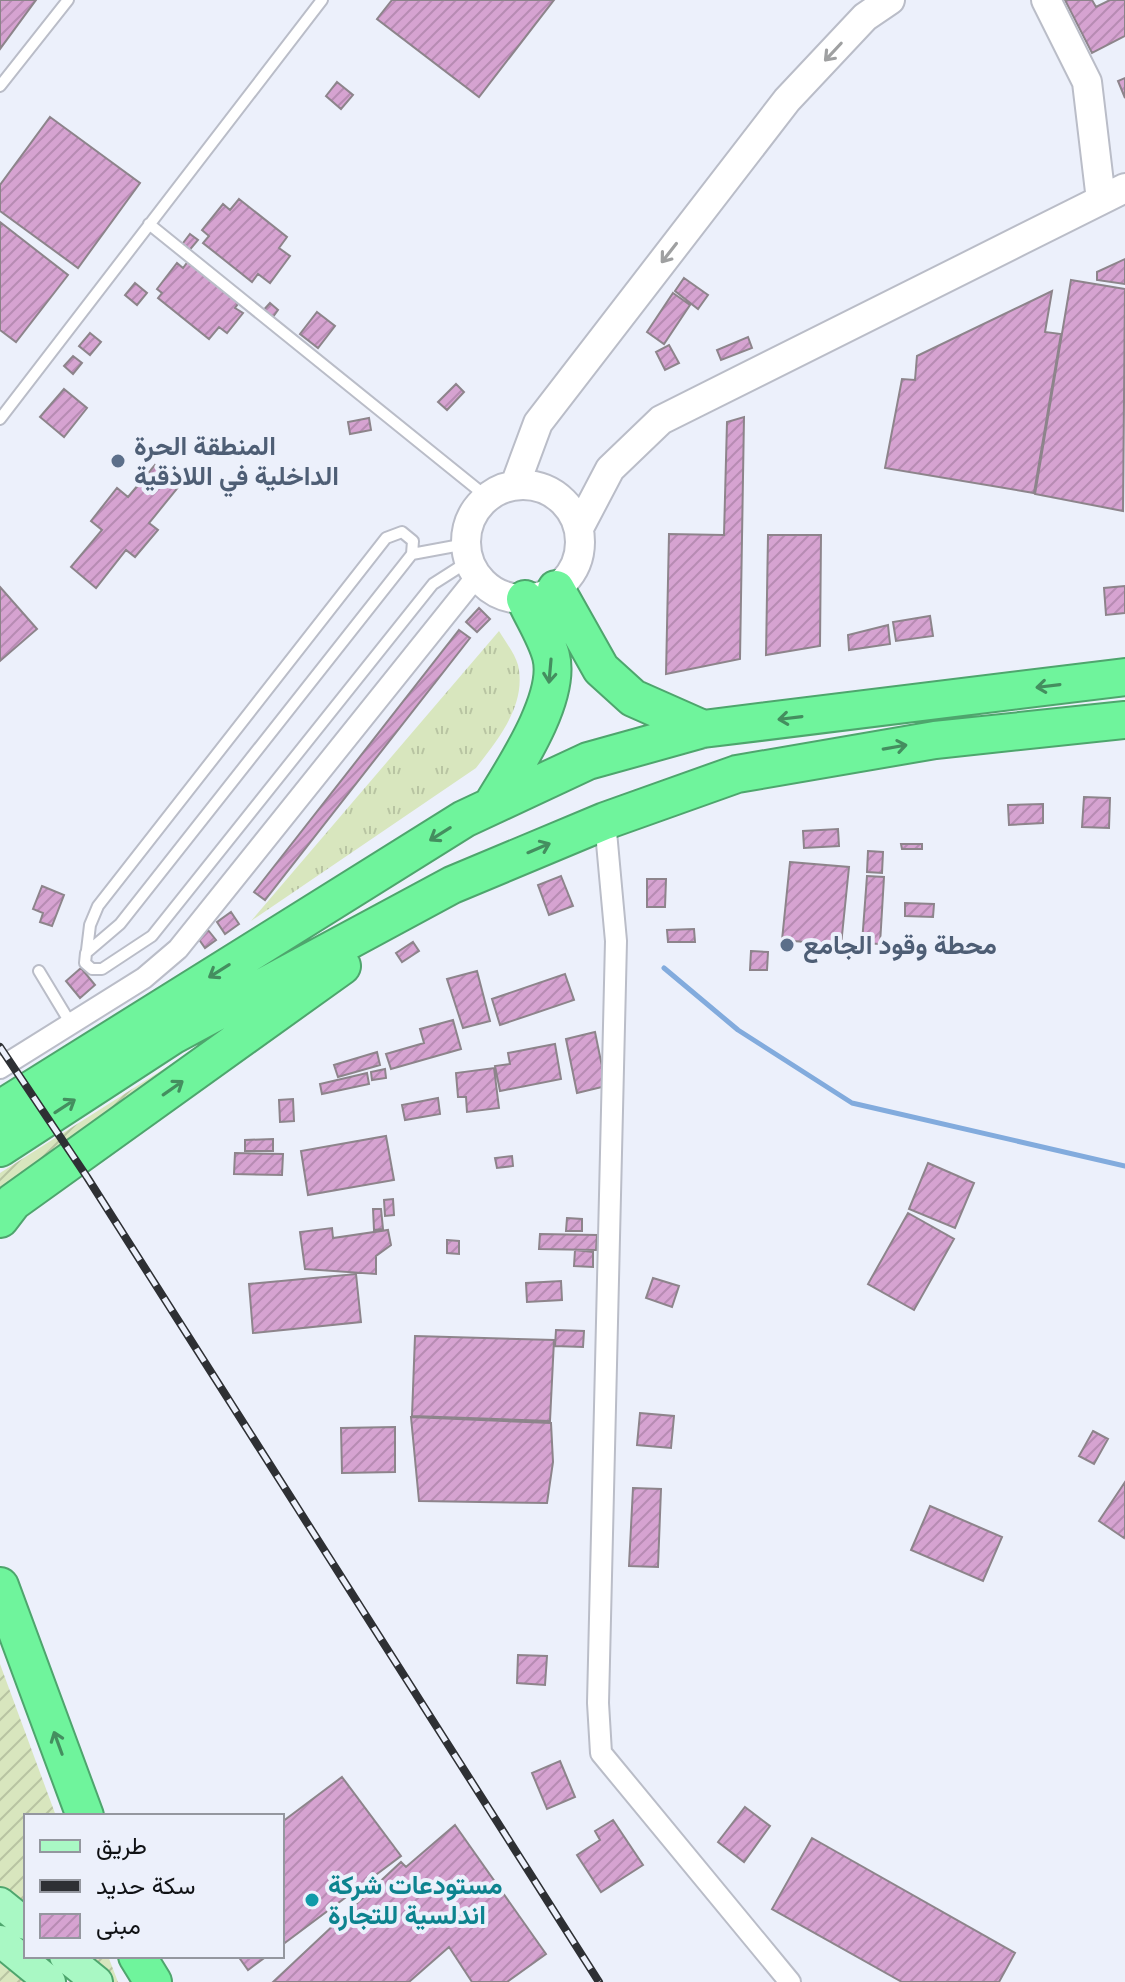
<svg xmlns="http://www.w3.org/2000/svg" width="1125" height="1982" viewBox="0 0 1125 1982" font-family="Inter,Vazirmatn,sans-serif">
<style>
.grass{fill:url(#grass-tufts)}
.garden{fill:url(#garden-furrows)}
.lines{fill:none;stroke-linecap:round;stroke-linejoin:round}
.stream{stroke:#82abdd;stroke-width:5}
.building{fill:url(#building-hatch);stroke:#8d848b;stroke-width:2}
.lane-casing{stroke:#babdc8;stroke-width:14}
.street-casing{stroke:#babdc8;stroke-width:24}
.secondary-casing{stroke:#babdc8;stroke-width:32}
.primary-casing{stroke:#4ea56d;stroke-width:34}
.highway-casing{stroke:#4ea56d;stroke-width:40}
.lane{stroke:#fff;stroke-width:10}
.street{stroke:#fff;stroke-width:20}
.secondary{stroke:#fff;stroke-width:28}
.primary{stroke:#a9f8c4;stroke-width:30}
.highway{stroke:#6ff49c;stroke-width:36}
.rail-casing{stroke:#2e3034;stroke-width:8}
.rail{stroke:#ecf0fb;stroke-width:5;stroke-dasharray:15;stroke-linecap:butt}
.oneway{stroke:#9fa0a1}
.oneway2{stroke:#448e5f}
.service-dot{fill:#5c6f8a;stroke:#ecf0fb;stroke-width:3}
.culture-dot{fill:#0f9aa8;stroke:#ecf0fb;stroke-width:3}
.labels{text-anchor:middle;stroke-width:8;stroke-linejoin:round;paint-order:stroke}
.service-label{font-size:26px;font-weight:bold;fill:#4e5e75;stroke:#ecf0fb;text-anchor:start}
.culture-label{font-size:26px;font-weight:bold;fill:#0d838f;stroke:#ecf0fb;text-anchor:start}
</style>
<defs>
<pattern id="grass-tufts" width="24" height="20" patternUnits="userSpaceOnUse" patternTransform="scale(2)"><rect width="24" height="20" fill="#d8e6be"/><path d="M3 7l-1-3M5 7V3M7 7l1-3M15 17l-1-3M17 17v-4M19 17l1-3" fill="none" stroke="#b8c4a2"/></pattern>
<pattern id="garden-furrows" width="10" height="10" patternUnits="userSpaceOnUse" patternTransform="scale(2)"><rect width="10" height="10" fill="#d8e6be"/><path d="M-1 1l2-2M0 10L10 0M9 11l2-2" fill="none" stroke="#b8c4a2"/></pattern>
<pattern id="building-hatch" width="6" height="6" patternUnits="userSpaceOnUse" patternTransform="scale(2)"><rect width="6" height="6" fill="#d6a3d1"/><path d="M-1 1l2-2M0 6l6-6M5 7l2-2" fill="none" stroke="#b78bb3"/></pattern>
</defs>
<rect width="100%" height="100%" fill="#ecf0fb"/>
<!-- grass -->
<path class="grass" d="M499 631C505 641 515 654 518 665 527 705 498 739 476 768L251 921Z"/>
<!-- garden -->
<path class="garden" d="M192 1051 0 1196V1173Z
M0 1664 56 1816H26V1910L0 1888Z
M80 1956H108L118 1982H111Z
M0 1960 28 1982H0Z"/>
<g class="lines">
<!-- stream -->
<path class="stream" d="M664 968 738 1030 852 1103 1125 1166"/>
</g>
<!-- building -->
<path class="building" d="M0 0H36L0 49Z
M392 0H554L479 97 377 19Z
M1065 0H1092L1096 7 1110 0H1125V36L1092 53Z
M1125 78V98L1118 81Z
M337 82 353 95 341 109 326 96Z
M50 117 140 183 78 268 0 211V185Z
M239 199 287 237 279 248 290 256 270 283 258 274 252 282 203 243 209 236 202 230 223 204 230 210Z
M0 222 68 275 16 342 0 330Z
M190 234 198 240 187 253 180 247Z
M1125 259V284L1097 280V272Z
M189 260 240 301 235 308 243 313 227 333 219 327 209 339 158 298 162 293 157 289 177 263 183 268Z
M684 278 708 295 698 309 675 291Z
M1071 280 1125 289 1123 511 1035 494Z
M135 283 147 293 137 305 125 295Z
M1052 291 1045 332 1061 334 1034 493 885 468 902 379 915 380 917 356Z
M673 293 690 305 664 344 647 332Z
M270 303 278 310 270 321 261 313Z
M317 312 335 326 318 348 300 334Z
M90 333 101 342 90 355 79 346Z
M748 337 752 348 721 360 717 350Z
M669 345 679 363 665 370 656 352Z
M73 356 82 363 73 374 64 366Z
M456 384 464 392 447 410 438 402Z
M64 389 87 408 64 437 40 417Z
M744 417 740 659 666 674 669 534 724 535 727 422Z
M369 418 371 430 350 434 348 422Z
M155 465 180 485 149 523 158 530 135 557 126 550 96 588 71 567 102 530 91 521 117 488 128 497Z
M768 535H821L820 646 766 655Z
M1125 586V613L1106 615 1104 588Z
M0 587 37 629 0 661Z
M479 608 490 619 477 632 466 622Z
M930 616 933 636 896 641 893 622Z
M888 625 890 644 849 650 848 635Z
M459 630 470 638 265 900 254 892Z
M1084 797 1110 798 1109 828 1082 827Z
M1043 804V823L1009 825 1008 805Z
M838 829 839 846 804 848 803 831Z
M901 844H922V849H902Z
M868 851 883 852 882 873 867 872Z
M790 862 849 867 841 945 782 940Z
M561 876 573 906 549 915 538 885Z
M867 876 884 877 880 944 862 943Z
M647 879H666L665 907H647Z
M42 886 64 895 52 926 40 922 43 913 33 909Z
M905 903 934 904 933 917 905 916Z
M231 912 239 924 225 934 217 922Z
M694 929 695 942H668L667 930Z
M208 930 216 940 205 948 198 938Z
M413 942 419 951 402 962 396 953Z
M751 951 768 952 767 970H750Z
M81 968 95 985 80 998 66 981Z
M477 971 490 1021 463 1028 447 979Z
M565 974 574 1000 500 1025 492 999Z
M453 1020 461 1049 391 1069 386 1054 424 1043 420 1029Z
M595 1032 606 1086 577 1093 566 1039Z
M555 1044 561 1079 500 1091 495 1066 510 1064 508 1053Z
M377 1052 380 1065 338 1077 334 1065Z
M494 1068 499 1108 467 1112 466 1097H458L456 1073Z
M385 1069 386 1078 372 1080 371 1072Z
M367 1073 369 1084 322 1094 320 1084Z
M438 1098 440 1114 405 1120 402 1105Z
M293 1099 294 1121 280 1122 279 1100Z
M386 1136 394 1180 308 1195 301 1151Z
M273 1139V1151H245V1140Z
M235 1153 283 1154 282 1175 234 1174Z
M512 1156 513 1166 497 1168 495 1158Z
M928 1163 974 1183 955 1228 909 1209Z
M393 1199 394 1215 385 1216 384 1200Z
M373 1209H381L383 1229 374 1230Z
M908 1213 954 1239 914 1310 868 1284Z
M567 1218 582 1219V1231H566Z
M332 1228 333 1238 388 1230 391 1245 376 1256V1274L305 1269 300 1232Z
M540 1234 597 1235 596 1250 539 1249Z
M447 1240 459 1241V1254L447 1253Z
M575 1250 593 1252V1267L574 1266Z
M356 1274 361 1322 253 1333 249 1284Z
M653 1278 679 1286 672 1307 646 1298Z
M561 1281 562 1300 527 1302 526 1283Z
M556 1330 584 1331 583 1347 555 1346Z
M415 1336 554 1340 550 1421 412 1416Z
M640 1413 674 1416 671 1448 637 1445Z
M411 1417 551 1423 553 1462 547 1503 419 1501Z
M395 1427V1472L342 1473 341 1428Z
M1093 1431 1108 1439 1094 1464 1079 1456Z
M1125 1482V1535L1124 1538 1099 1521Z
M633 1488 661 1489 658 1567 629 1566Z
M930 1506 1002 1537 983 1581 911 1550Z
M518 1655 547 1656 545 1685 517 1683Z
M560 1761 575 1797 547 1809 532 1773Z
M342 1777 401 1856 282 1945V1822Z
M745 1807 770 1826 744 1862 718 1842Z
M613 1820 643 1865 601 1892 577 1855 600 1840 595 1831Z
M455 1825 546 1954 507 1982H472L449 1947 409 1982H273L401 1862 406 1867Z
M812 1838 1015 1953 999 1982H902L772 1909Z
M238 1956H267L248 1970Z"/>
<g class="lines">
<defs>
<path id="lane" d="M0 86 68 0
M149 224 487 497
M0 419 322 0
M466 544 412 554 120 924 86 953 85 963 92 969H102L152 936 433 584 469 561
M87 950 90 925 98 906 386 538 402 532 413 541 412 554
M39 971 71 1024"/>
<path id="street" d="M605 821 616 941 598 1703 601 1753 790 1982
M0 1068 144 978 178 949 477 576"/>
<path id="secondary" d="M1046 0 1087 82 1101 200
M515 485 538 423 787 100 865 17 890 0
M466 542a57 57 0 1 1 114 0a57 57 0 1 1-114 0Z
M579 528 610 469 661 420 1125 188"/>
<path id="primary" d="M0 1903 26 1924
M0 1941 50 1982
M65 1956 97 1982"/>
<path id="highway" d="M556 589 601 669 633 698 703 729
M492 805C513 770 562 698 551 656 546 637 533 617 525 599
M0 1109 464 819 588 761 703 729 1125 677
M0 1148 172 1036 452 885 605 821 737 774 935 740 1125 720
M0 1219 13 1202 342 966
M0 1586 85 1816
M137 1956 153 1982"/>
</defs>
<!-- lane casing -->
<use href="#lane" class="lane-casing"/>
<!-- street casing -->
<use href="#street" class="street-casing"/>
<!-- secondary casing -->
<use href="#secondary" class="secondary-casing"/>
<!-- primary casing -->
<use href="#primary" class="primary-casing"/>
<!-- highway casing -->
<use href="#highway" class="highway-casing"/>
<!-- lane -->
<use href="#lane" class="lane"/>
<!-- street -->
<use href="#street" class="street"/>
<!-- secondary -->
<use href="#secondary" class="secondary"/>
<!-- primary -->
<use href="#primary" class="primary"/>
<!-- highway -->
<use href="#highway" class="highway"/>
<defs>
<path id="rail" d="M0 1047 87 1177 599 1982"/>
</defs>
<!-- rail casing -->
<use href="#rail" class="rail-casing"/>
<!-- rail -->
<use href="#rail" class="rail"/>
</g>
<!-- one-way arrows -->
<defs><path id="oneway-shaft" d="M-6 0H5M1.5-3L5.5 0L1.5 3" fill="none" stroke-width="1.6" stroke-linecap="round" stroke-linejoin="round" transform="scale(2)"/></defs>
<g class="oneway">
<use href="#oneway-shaft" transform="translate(833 52) rotate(133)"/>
<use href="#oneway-shaft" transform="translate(669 253) rotate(128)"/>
</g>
<g class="oneway2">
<use href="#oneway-shaft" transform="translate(550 671) rotate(95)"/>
<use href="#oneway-shaft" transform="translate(1048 686) rotate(173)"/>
<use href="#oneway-shaft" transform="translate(790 718) rotate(173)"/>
<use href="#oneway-shaft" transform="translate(895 747) rotate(-10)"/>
<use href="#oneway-shaft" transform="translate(440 834) rotate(148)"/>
<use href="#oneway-shaft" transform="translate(539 848) rotate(-23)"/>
<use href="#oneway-shaft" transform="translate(219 971) rotate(148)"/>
<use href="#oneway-shaft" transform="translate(173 1088) rotate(-35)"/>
<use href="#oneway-shaft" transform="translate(65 1106) rotate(-33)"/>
<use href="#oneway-shaft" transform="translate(58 1743) rotate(-110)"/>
</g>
<!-- markers -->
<g class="service-dot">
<circle cx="118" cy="461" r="8"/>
<circle cx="787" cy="945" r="8"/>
</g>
<circle class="culture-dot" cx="312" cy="1900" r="8"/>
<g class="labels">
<!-- service labels -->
<g class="service-label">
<text x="134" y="455">المنطقة الحرة<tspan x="134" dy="30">الداخلية في اللاذقية</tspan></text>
<text x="803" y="954">محطة وقود الجامع</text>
</g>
<!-- culture labels -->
<g class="culture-label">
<text x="328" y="1894">مستودعات شركة<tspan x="328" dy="30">اندلسية للتجارة</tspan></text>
</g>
</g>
<!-- legend -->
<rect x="24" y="1814" width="260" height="144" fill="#ecf0fb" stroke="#94979f" stroke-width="2"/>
<rect x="40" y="1840" width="40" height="12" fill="#a9f8c4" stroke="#94979f" stroke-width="2"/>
<text x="96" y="1854" font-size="24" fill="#101215">طريق</text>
<rect x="40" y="1880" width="40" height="12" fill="#2e3034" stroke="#94979f" stroke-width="2"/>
<text x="96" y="1894" font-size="24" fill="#101215">سكة حديد</text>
<rect x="40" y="1914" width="40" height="24" fill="url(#building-hatch)" stroke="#94979f" stroke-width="2"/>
<text x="96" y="1934" font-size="24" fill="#101215">مبنى</text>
</svg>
